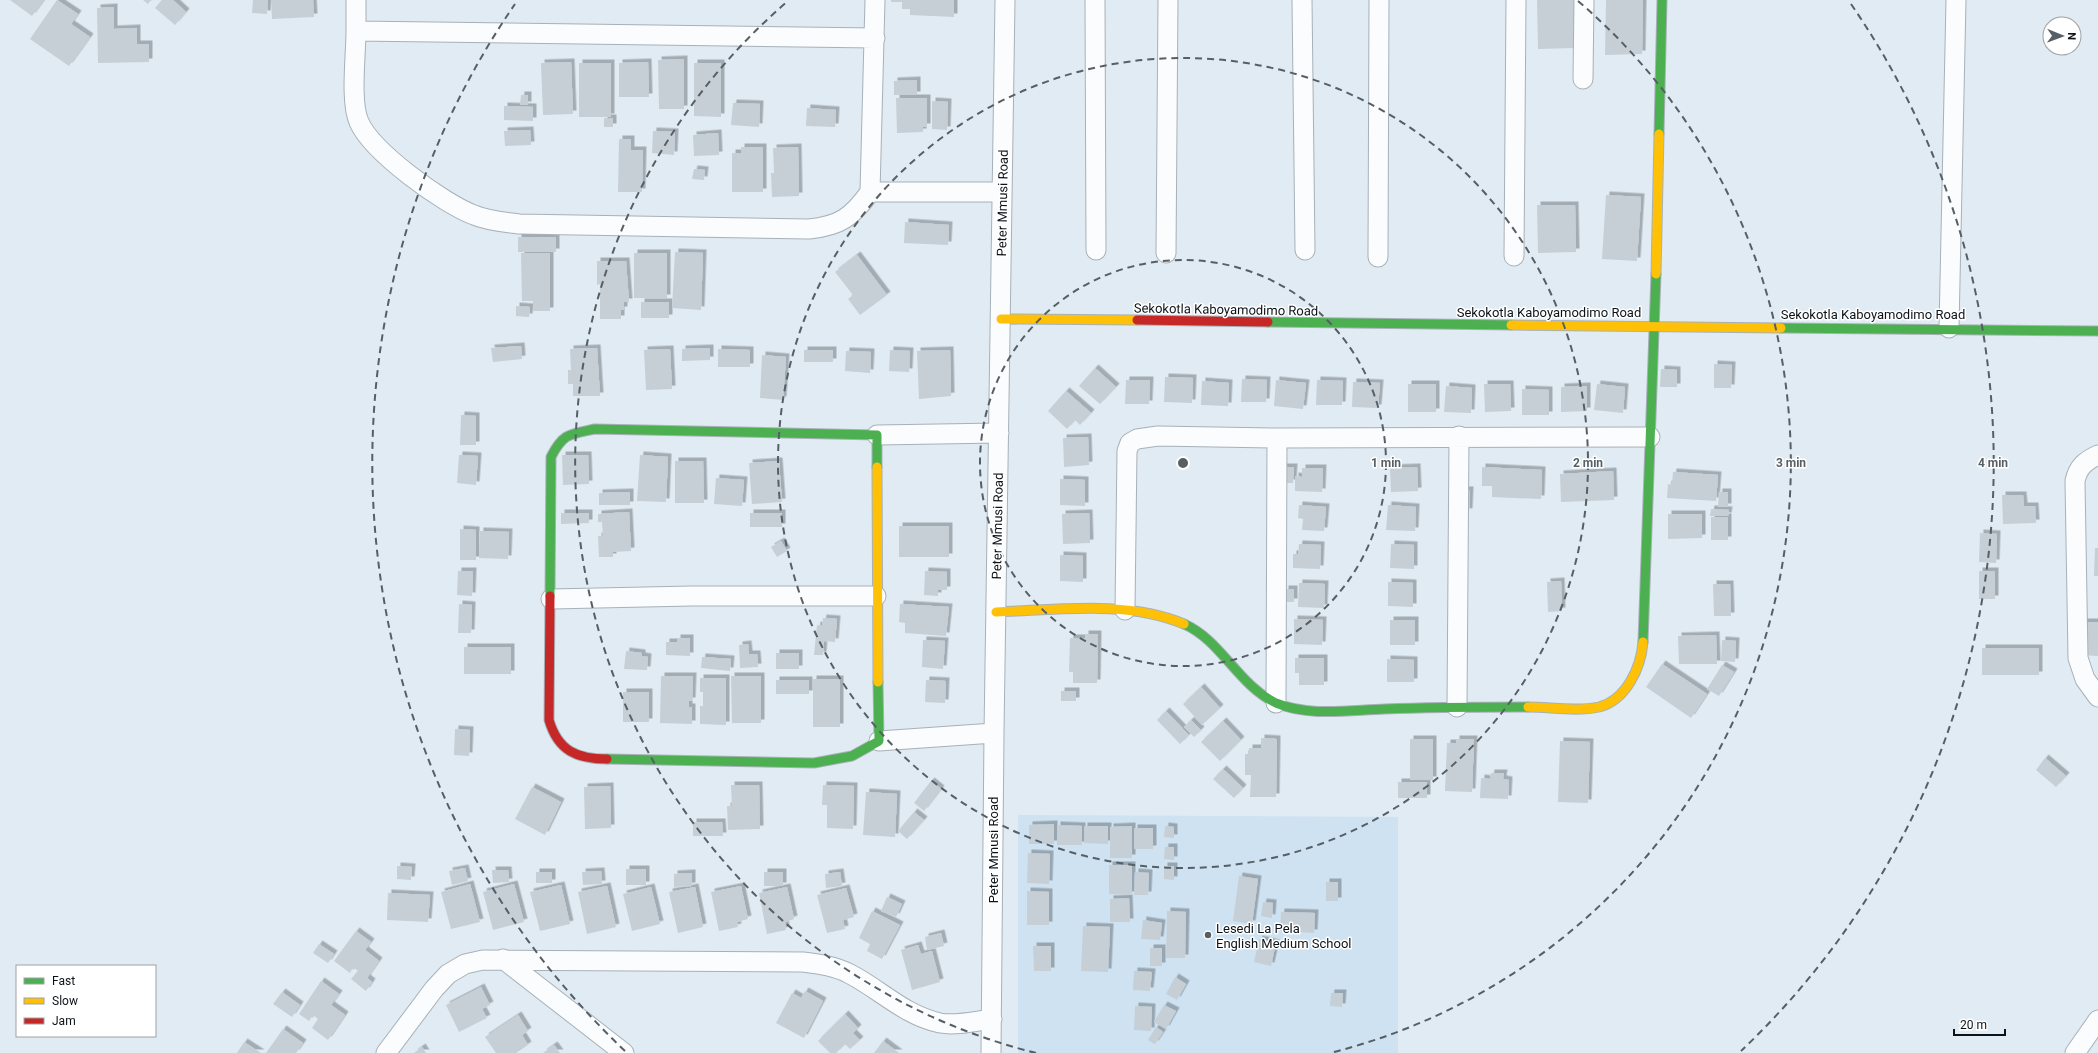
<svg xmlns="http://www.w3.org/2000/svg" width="2098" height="1053" viewBox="0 0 2098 1053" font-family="Roboto,sans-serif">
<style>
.built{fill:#cee2f1}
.building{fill:#c6cfd6;filter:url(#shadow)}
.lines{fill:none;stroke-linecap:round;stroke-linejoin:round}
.street-casing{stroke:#a8b1b8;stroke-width:21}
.fast-casing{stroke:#a8b1b8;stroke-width:11}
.slow-casing{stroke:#a8b1b8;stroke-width:11}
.jam-casing{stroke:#a8b1b8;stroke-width:11}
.street{stroke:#fafcfd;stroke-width:19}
.fast{stroke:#4caf50;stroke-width:9}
.slow{stroke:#ffc107;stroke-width:9}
.jam{stroke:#c62828;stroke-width:9}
.ring{fill:none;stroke:#565f65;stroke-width:2;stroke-dasharray:7 5}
.poi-dot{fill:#565f65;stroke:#fff;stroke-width:1.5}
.labels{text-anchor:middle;stroke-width:3;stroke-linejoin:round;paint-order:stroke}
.street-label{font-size:13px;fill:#0c1318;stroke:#fff}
.poi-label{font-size:13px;fill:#0c1318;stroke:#fff;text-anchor:start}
.centre{fill:#565f65;stroke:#fff;stroke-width:2}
.ring-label{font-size:12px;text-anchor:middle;font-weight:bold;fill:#565f65;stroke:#fff;stroke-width:3;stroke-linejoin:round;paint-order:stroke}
</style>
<defs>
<filter id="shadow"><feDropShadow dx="3.5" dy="-3.5" stdDeviation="0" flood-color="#0004"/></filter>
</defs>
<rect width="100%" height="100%" fill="#e0ebf4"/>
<!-- built -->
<path class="built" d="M1018 815 1398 817V1053H1018Z"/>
<!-- building -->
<path class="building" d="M10 0H44L32 16Z
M57 0 78 14 71 24 90 37 69 66 30 39Z
M143 0H151L148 4Z
M162 0H173L186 12 175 25 155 8Z
M253 0H268L267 14 252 13Z
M271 0H313L314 17 272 19Z
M891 0H954V17L910 15V9H902V2H891Z
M1537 0H1575L1576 48 1538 49Z
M1606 0H1643L1642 54 1605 55Z
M114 7V29L137 28V44H149V62L98 63 97 8Z
M684 59V109H659L658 60Z
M571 62 573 114 543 115 541 63Z
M648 62 649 97H619V63Z
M579 63H611V117H579Z
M694 63H721V117L694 116Z
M917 80V95H894V81Z
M521 95H528V105H520Z
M896 98H927V127H923V132L897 133Z
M932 101 948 102 947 130 932 129Z
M733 103 760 104 759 127 731 125Z
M504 106 533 107V121L504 120Z
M807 108 836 110 835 127 806 126Z
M604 118H613V127H604Z
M530 130 531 145 505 146 504 131Z
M653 131 675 132 674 155 652 153Z
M718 133 719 155 694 156 693 135Z
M619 139H631V150H643L642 192H618Z
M741 147H763V192H732V153H741Z
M798 147 799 196 772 197 771 173H774L773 148Z
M694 169 705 170 704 180 692 179Z
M1606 195 1641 197 1637 261 1602 259Z
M1537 205H1575L1576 252 1538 253Z
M905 222 949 225 948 245 904 243Z
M518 237H556V252H518Z
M675 252 703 253 701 310 672 308Z
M521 253H550V311H533V301H522Z
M634 253H667V298H634Z
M857 255 887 295 860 315 848 299 853 295 835 272Z
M597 261H626L629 302H624V310H621V319H600V284L597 285Z
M641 302H669V318H641Z
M516 306 530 307 529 317 516 316Z
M521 346 522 359 493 362 491 348Z
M597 348 600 396H573V384H568V370H571L570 349Z
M710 348V360L682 361V349Z
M670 349 672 389 646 390 644 350Z
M718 349 750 350V367H718Z
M804 350H833V362H804Z
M890 350 910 351 909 372 889 371Z
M950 350 951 396 919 399 917 351Z
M846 351 871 352 870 373 845 371Z
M762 355 786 357 783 400 760 398Z
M1714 364 1732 365 1731 388H1714Z
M1095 368 1116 387 1100 404 1079 386Z
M1661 369 1677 370V387H1660Z
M1165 377 1193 378 1192 403 1164 402Z
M1242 379 1267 380 1266 402H1241Z
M1126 380H1150L1149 404H1125Z
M1276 380 1306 383 1303 409 1274 406Z
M1317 380 1343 381 1342 405H1316Z
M1202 381 1229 383 1228 406 1201 405Z
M1353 382 1380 383 1378 408 1352 407Z
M1408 384H1436V412H1408Z
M1484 384H1510L1511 411 1485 412Z
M1597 384 1625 387 1623 413 1594 410Z
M1446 386 1472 388 1471 413 1444 412Z
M1587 386V411L1561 412V387Z
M1522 389 1549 390V415H1522Z
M1066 391 1091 413 1080 425 1075 420 1067 429 1048 411Z
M461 415 476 416V445H460Z
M1088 437 1089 465 1064 467 1063 438Z
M459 455 478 456 476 485 457 483Z
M562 455H588L589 484 563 485Z
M640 455 668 457 666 502 637 501Z
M675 461H703L704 503H675Z
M779 461 782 502 752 504 749 463Z
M1280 467H1294L1293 483H1279Z
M1417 467 1418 491 1391 492 1390 468Z
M1482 467 1542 470 1541 499 1492 497V486H1482Z
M1302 468H1323L1322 492 1295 491V476L1302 477Z
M1613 471 1614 500 1561 502 1560 474Z
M1673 472 1718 475 1716 501 1667 498 1668 484 1672 485Z
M716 478 744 480 742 506 714 504Z
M1060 479 1085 480V506L1060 505Z
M1463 490H1470L1469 512 1461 511Z
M630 492V505H599V493Z
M1719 492H1728V507H1718Z
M2002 495H2023L2024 506H2035L2036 523 2003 524Z
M1299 505 1326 507 1324 531 1302 530 1303 519 1298 518Z
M1388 505 1416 507 1415 531 1386 530Z
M1711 509 1729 510 1728 516H1710Z
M629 512 631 551 613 552V557H599L598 536H603L602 522H598V514Z
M561 513H589V523L561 524Z
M750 513H782V527H750Z
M1089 513 1090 543 1063 544 1062 514Z
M1668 514H1702V538L1668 539Z
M1711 517H1728V540H1711Z
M899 526H949V557H899Z
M460 529 476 530V560H460Z
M480 531 509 532 508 559 479 558Z
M1980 533 1997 534 1996 563 1979 562Z
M781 541 787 551 777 557 771 547Z
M1299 544 1321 545 1320 569 1293 568V554H1298Z
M1391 544 1414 545V569L1390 568Z
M2095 548H2098V576H2094Z
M1060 555 1083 556V582L1060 581Z
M458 571H473L472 596 457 595Z
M925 571 947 572V590H938V596L924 595Z
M1979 571H1995V599H1979Z
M1561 581 1562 611 1548 612 1547 582Z
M1388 582 1413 583V607L1388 606Z
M1299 583 1325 584 1324 608 1298 607Z
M1713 584H1730L1731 616H1714Z
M1285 589H1294V602H1285Z
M459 604 472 605 471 633H458Z
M900 604 949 607 946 636 905 633V623L899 622Z
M823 618 837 619 835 642 824 641 823 655H814L817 625 822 626Z
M1294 619 1323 620 1322 645 1294 644Z
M1390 620H1415V645H1390Z
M2082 622H2098V656L2081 655Z
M1085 634H1098L1097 683H1073V672H1069L1070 638H1085Z
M1716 635 1717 664H1679L1678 636Z
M677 638H690V656L666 655V642H677Z
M923 640 945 641 943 669 922 667Z
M1722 640 1736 641 1735 662 1721 661Z
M748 644 749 654H757L758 667 740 668 739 645Z
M464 647H511V674H464Z
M1982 648H2039V675H1982Z
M626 651 642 653V656L648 657 647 670 624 669Z
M776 653H799V669H776Z
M702 657 731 659 730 671 701 668Z
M1295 658H1324V685H1299V673H1295Z
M1387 659 1414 660V682H1387Z
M1662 664 1707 694 1691 718 1646 687Z
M1722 665 1734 672 1719 696 1707 689Z
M661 676H693L692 701H689V707H692V724L660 723Z
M731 676H761V723H732Z
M700 678H726V725L700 724V706H703V692H700Z
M813 679H840V727H813Z
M776 680H809V694H776Z
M926 680 946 681 945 703 925 702Z
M1201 687 1220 708 1202 725 1183 704Z
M1061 691H1076V701H1061Z
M623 692H649V722H623Z
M1166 711 1189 735 1180 744 1157 720Z
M1191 720 1201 730 1194 737 1184 727Z
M1223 721 1241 740 1220 761 1201 742Z
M455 729 470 730 469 756 454 755Z
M1261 738 1277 739 1276 797H1250L1251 775H1245V754H1249V748H1261Z
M1410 739H1433V780H1410Z
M1456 739H1474L1472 792 1445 791 1447 743H1456Z
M1560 741 1590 742 1588 803 1558 802Z
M2045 758 2066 776 2056 787 2036 770Z
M1223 769 1243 788 1234 798 1213 779Z
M1491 773H1504L1503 779 1509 780 1508 799 1480 798 1481 778 1490 779Z
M931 781 941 789 924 811 914 803Z
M1398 782H1427V798H1398Z
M731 785H759L760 829 728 830 727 806H732Z
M823 785 854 786 853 829 827 828V805H822Z
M610 786 611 828 585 829 584 787Z
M532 787 561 802 545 835 515 819Z
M866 792 897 794 895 837 863 835Z
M914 812 924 820 907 839 898 831Z
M693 822H722L723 836H693Z
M1054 824V844H1029V825Z
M1057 825 1082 826V845H1057Z
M1084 826H1108V844L1084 843Z
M1132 826V858H1110V827Z
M1165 826 1174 827V838L1164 837Z
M1134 828H1153V849H1134Z
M1165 847H1174V860L1164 859Z
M1028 853 1050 854 1049 884 1027 883Z
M1109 865H1132V895L1109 894Z
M397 866 412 867 411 880 397 879Z
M1164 866H1174V880L1164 879Z
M465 868 468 881 452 885 449 871Z
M626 869H646V885H626Z
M492 870H508L509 882 493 883Z
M601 871 602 884 583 885 582 872Z
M536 872H552V883H536Z
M764 872H783V886H764Z
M840 872 842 886 826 888 825 874Z
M1135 872 1149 873 1148 895H1134Z
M692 873V886L674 887V874Z
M1239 876 1258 879 1252 924 1233 921Z
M1326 882H1338V901H1326Z
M470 884 480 922 451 929 441 892Z
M514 884 524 922 493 930 483 892Z
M561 885 570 924 540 931 530 892Z
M607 886 616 927 587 934 578 892Z
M741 886 748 919 737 922 738 927 719 931 711 892Z
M651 887 660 924 632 931 623 894Z
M695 887 703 927 678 933 669 892Z
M787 887 794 919 785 922 786 930 767 934 759 893Z
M846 888 854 917 843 920 845 929 827 933 817 895Z
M1027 891 1049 892V925H1027Z
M388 893 430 895 428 922 387 920Z
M887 897 902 904 896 917 881 911Z
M1129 898 1130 922H1110V899Z
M1263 902 1273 903 1272 918 1261 916Z
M872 911 900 925 882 959 867 951 870 944 859 938Z
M1167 911 1186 912 1185 958H1166Z
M1281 912 1315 913 1314 933 1280 931Z
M1143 920 1162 923 1160 940 1141 939Z
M1083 926 1110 927 1108 972 1081 971Z
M356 931 371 942 365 950 379 961 367 978 372 982 366 991 351 979 358 971 353 967 350 973 334 961Z
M941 933 944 946 927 950 925 937Z
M1259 939 1276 943 1271 966 1254 962Z
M319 944 334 954 328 963 313 953Z
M918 945 921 954 932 951 940 982 912 990 901 950Z
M1033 946H1051V971H1034Z
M1150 948H1162V966H1150Z
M1134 971 1152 972 1150 991 1133 990Z
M1175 977 1186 984 1177 1000 1166 994Z
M321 981 339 994 331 1005 345 1015 328 1040 312 1028 318 1019 313 1015 309 1021 299 1014Z
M481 987 490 1005 482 1009 487 1018 459 1032 446 1005Z
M805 991 823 1001 804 1038 776 1023 792 993 801 998Z
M282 992 300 1005 292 1017 273 1004Z
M1331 993H1343L1342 1007 1330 1006Z
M1164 1005 1176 1011 1166 1029 1154 1022Z
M1135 1006 1152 1007 1151 1031 1134 1030Z
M845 1014 858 1028 853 1033 860 1040 850 1049 845 1044 836 1053H830L818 1041Z
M518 1015 528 1031 522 1035 528 1045 516 1053H496L485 1037Z
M1156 1027 1163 1032 1155 1044 1148 1040Z
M283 1029 303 1043 296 1053H266Z
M883 1041 899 1053H874Z
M244 1042 261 1053H237Z
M554 1045 560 1053H543Z
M422 1047 426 1053H414Z"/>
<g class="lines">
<defs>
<path id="street" d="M356 0V31L875 38
M875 0 870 192H1002
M1095 0 1096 250
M1302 0 1305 250
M356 31C356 55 350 102 359 122 372 152 444 204 474 215 488 221 504 222 519 224L809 229C840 226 852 217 870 192
M1583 79 1584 0
M1166 253 1168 0
M1514 256 1516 0
M1378 257 1379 0
M1949 328 1956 0
M877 435 999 433
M2098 455C2085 461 2078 467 2075 481L2078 658 2085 679 2098 697
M551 599 692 596H876
M1125 610 1127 451 1130 443 1137 439 1158 436 1277 438 1650 437
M1276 703 1277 438
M1457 707 1459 436
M879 741 994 733
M503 959 624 1053
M386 1053 434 989 448 974 465 964 483 960 803 962C819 964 835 966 850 974 881 990 904 1015 940 1023 956 1026 976 1021 992 1019
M991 1053 994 733 1005 0
M2075 1053 2098 1020"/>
<path id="fast" d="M1659 134 1662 0
M1268 322 1511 325
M1781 328 2098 331
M595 429 877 435V467
M550 596 551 457C563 433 570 434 595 429
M1184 624C1221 640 1238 685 1276 703 1309 717 1350 710 1385 709 1432 707 1480 707 1528 707
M1643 642 1656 274
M607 759 814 763 852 756 879 741 878 682"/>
<path id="slow" d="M1656 274 1659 134
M1001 319 1137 320
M1511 325 1781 328
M877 467 878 682
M996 612C1057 610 1127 600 1184 624
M1528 707C1550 707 1577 712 1599 707 1626 700 1641 668 1643 642"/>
<path id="jam" d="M1137 320 1268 322
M550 596 549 720C558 751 577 759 607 759"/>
</defs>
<!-- street casing -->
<use href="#street" class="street-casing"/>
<!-- fast casing -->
<use href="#fast" class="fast-casing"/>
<!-- slow casing -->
<use href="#slow" class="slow-casing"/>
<!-- jam casing -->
<use href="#jam" class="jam-casing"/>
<!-- street -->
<use href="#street" class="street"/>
<!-- fast -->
<use href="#fast" class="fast"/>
<!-- slow -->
<use href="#slow" class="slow"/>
<!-- jam -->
<use href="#jam" class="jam"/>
</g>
<!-- distance rings -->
<g class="ring">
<circle cx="1183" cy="463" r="203"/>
<circle cx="1183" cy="463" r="405"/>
<path d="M1036 1053A608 608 0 0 1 788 1M1578 1A608 608 0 0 1 1330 1053"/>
<path d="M625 1051A810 810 0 0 1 515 4M1851 4A810 810 0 0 1 1741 1051"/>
</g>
<!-- markers -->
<circle class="poi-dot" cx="1208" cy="935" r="4"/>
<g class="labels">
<!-- street labels -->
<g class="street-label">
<text transform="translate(1002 203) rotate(-89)" y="5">Peter Mmusi Road</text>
<text transform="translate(1226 309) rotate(1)" y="5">Sekokotla Kaboyamodimo Road</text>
<text x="1549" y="317">Sekokotla Kaboyamodimo Road</text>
<text x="1873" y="319">Sekokotla Kaboyamodimo Road</text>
<text transform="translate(997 526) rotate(-89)" y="5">Peter Mmusi Road</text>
<text transform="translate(993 850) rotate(-90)" y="5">Peter Mmusi Road</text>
</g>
<!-- poi labels -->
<g class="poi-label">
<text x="1216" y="933">Lesedi La Pela<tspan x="1216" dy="15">English Medium School</tspan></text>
</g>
</g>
<circle cx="1183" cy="463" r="6" class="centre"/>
<g class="ring-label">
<text x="1386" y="467">1 min</text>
<text x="1588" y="467">2 min</text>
<text x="1791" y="467">3 min</text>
<text x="1993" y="467">4 min</text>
</g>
<!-- legend -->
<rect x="16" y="965" width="140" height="72" fill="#ffffff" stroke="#9ea1a3"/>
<rect x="24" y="978" width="20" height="6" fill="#4caf50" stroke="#9ea1a3"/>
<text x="52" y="985" font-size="12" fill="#0c1318">Fast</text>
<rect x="24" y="998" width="20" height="6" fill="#ffc107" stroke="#9ea1a3"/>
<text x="52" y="1005" font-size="12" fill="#0c1318">Slow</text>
<rect x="24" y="1018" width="20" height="6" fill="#c62828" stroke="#9ea1a3"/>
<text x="52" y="1025" font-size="12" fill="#0c1318">Jam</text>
<!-- north arrow -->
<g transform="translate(2062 36) rotate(91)"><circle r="19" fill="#ffffff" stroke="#9ea1a3"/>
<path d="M0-3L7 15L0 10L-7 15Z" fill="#565f65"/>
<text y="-6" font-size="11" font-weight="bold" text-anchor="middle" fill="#0c1318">N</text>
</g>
<!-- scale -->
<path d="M1954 1029v6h51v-6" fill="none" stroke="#0c1318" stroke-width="2"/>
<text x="1960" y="1029" font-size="12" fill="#0c1318" stroke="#ffffff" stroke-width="3" paint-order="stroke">20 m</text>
</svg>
